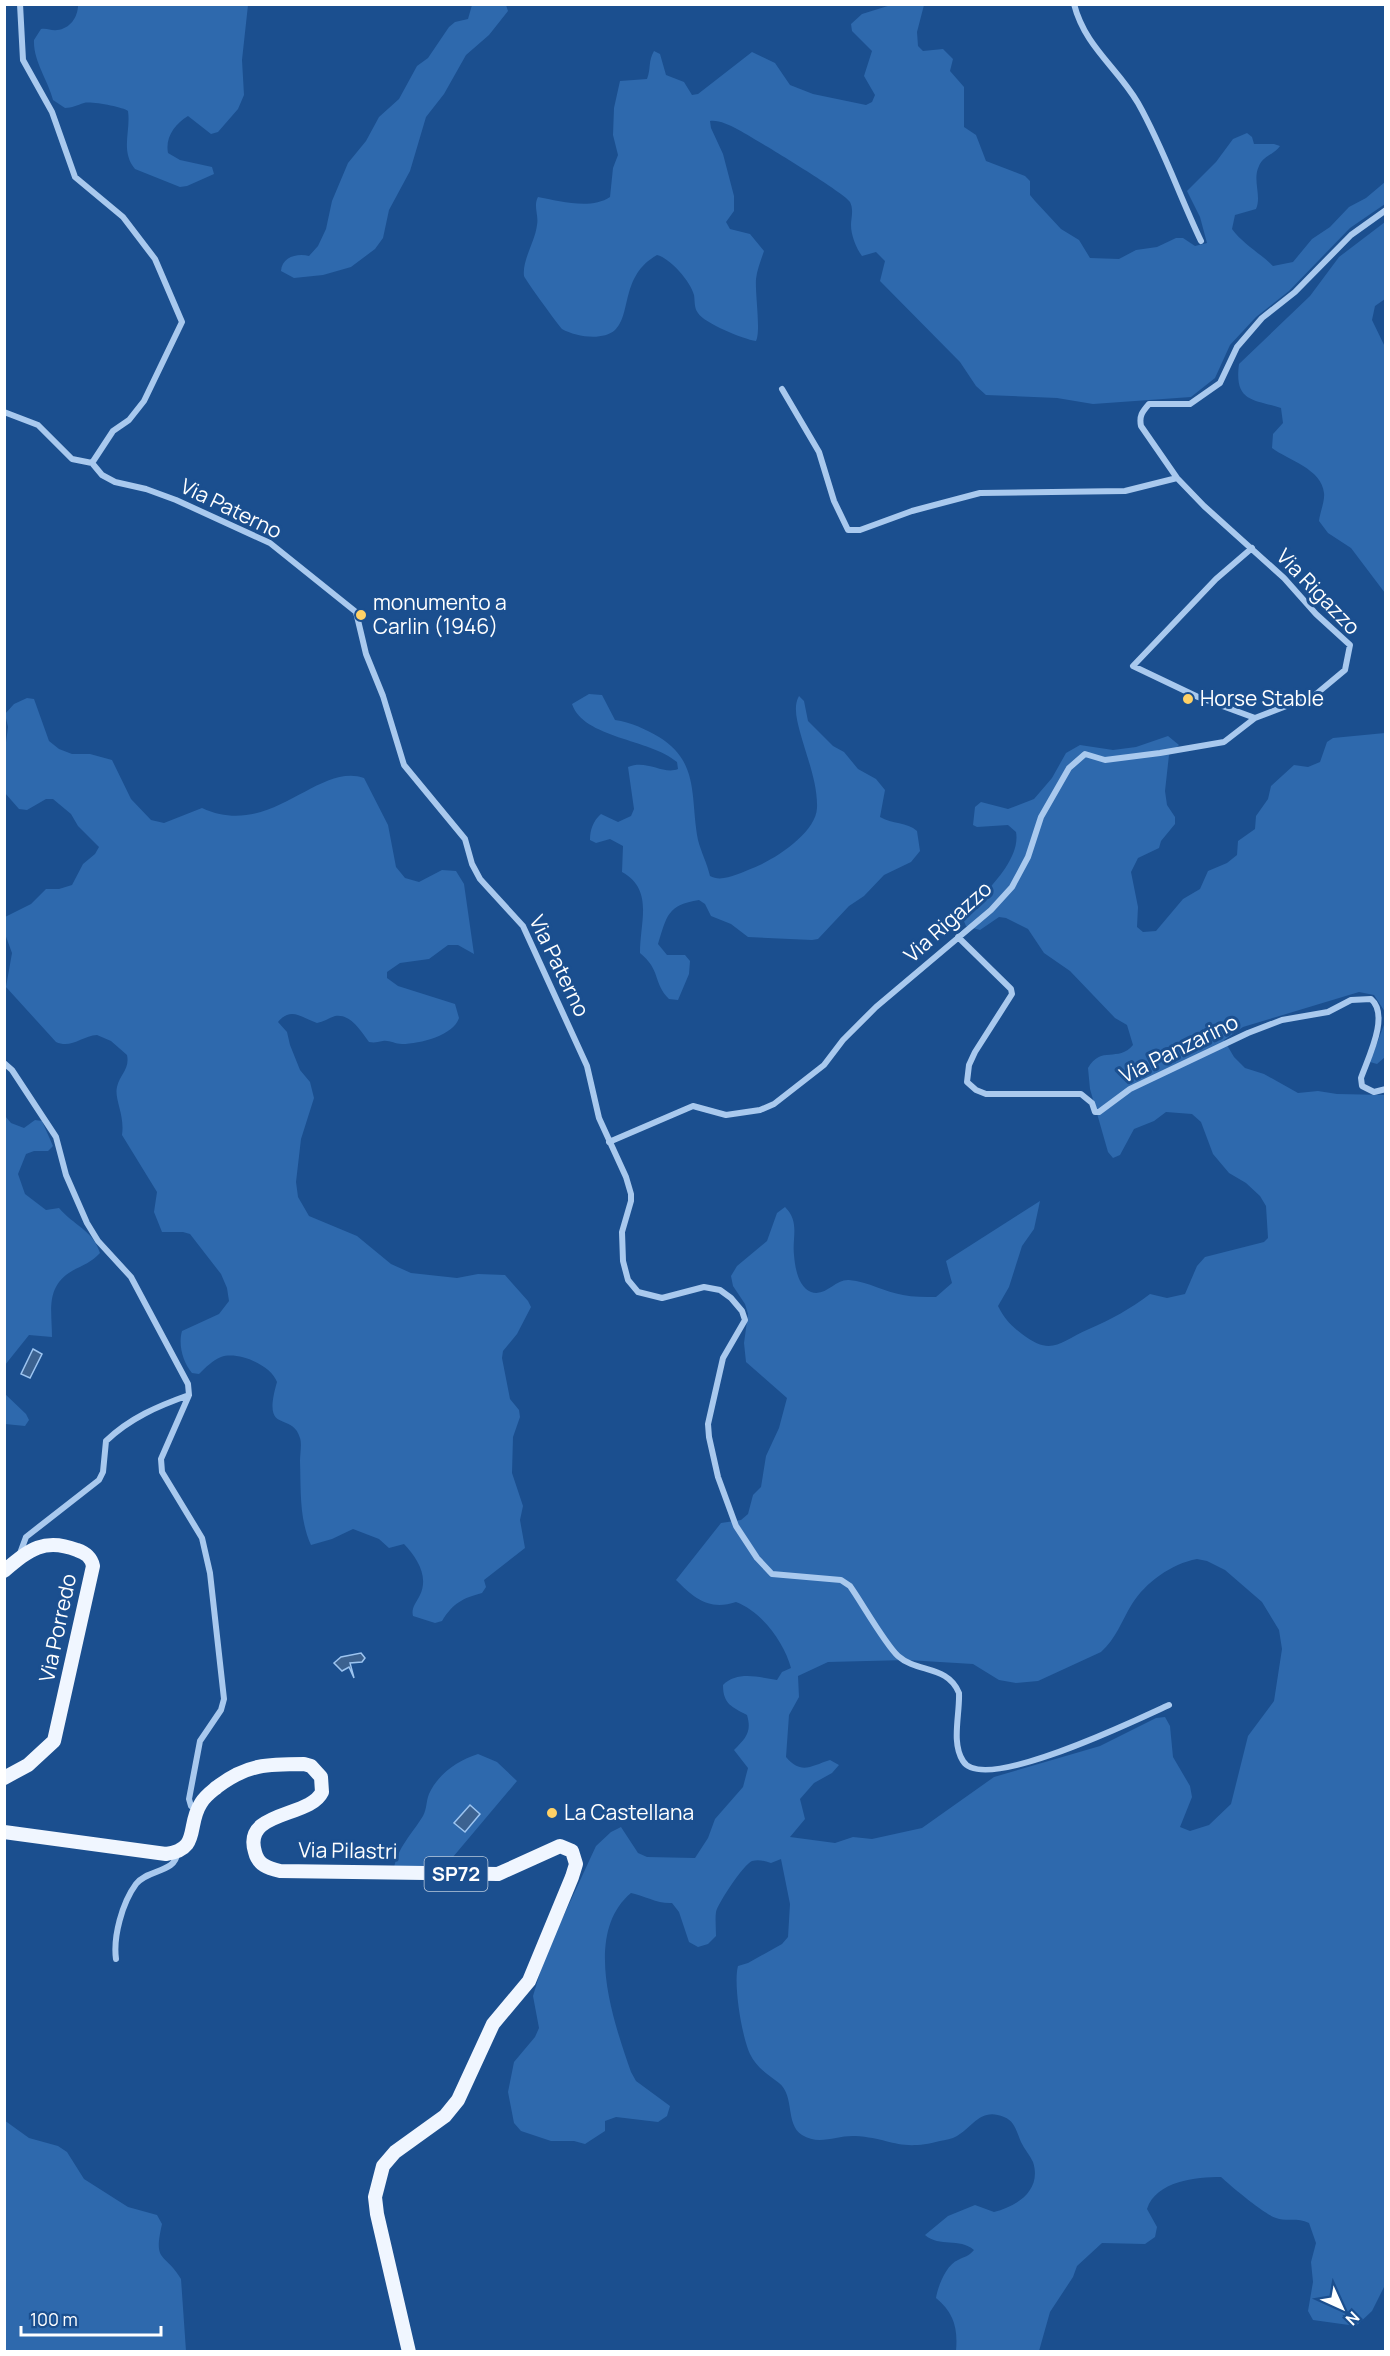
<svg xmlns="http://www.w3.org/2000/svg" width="1390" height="2356" viewBox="0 0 1390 2356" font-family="Manrope,sans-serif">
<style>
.green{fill:#2e69ad;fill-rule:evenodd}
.water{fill:#3c6290;stroke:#9cc4f0;stroke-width:1.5}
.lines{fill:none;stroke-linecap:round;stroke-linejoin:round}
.minor{stroke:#a9c9ee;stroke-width:6}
.primary{stroke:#f0f6ff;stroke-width:14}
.poi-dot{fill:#ffd166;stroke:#1b4f8f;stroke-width:2}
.labels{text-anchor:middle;stroke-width:6;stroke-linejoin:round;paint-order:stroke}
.shield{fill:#1b4f8f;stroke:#bbcadd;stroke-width:1.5}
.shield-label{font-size:20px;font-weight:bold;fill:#fff}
.street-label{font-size:21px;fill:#fff;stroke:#1b4f8f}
.poi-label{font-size:21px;fill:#fff;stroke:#1b4f8f;text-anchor:start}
</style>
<rect width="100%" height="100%" fill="#1b4f8f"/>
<!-- green -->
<path class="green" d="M78 5H248L242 60 244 95 238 109 218 132 211 134 188 116C175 124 165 137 168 153L180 160 212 167 214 174 187 186 180 187 135 169C120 151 131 131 128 111 123 107 91 101 84 103 77 105 72 108 65 108L53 100C48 80 33 61 34 40L41 29C48 28 51 31 57 30 70 29 78 17 78 5Z
M472 5H506L508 11 489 35 466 55 444 94 426 117 410 171 389 210 383 238 375 249 351 267 323 275 294 278 281 271C282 257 297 253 309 256L318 246 326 229 332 201 348 163 366 141 379 117 399 99 417 66 428 58 449 27 455 22 468 19Z
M891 5H924L917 32 918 46 923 51 943 49 953 59 950 71 964 87V127L976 135 986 161 1025 176 1030 181V195L1035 201 1061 229 1079 240 1090 258 1119 259 1136 250 1157 247 1176 238H1183L1195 246 1207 243 1200 217 1187 191 1216 162 1233 139 1247 133 1252 137 1254 144H1274L1280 146C1275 154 1263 156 1259 166 1252 180 1262 196 1256 209L1235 215 1232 229C1243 244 1260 253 1273 266L1293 262 1312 239 1330 227 1349 207 1366 198 1385 182V204L1350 228 1289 291 1256 317 1230 345 1215 378 1191 397 1093 404 1057 398 986 395 976 386 960 362 880 281 885 261 876 252 862 256C856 248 851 235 851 225 851 218 854 210 850 202 845 193 752 137 737 129 729 125 719 120 710 121L711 128 723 154 734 196V211L726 222 730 229 750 234 764 251C761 260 757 270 756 279 755 294 761 332 756 341 743 339 704 323 698 313 694 308 695 301 694 295 691 282 670 258 657 255 620 276 632 314 615 330 603 341 576 337 562 329 559 326 526 281 524 276 522 260 535 242 537 225 539 215 533 206 538 197 559 201 591 210 610 197L613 168 618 155 613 135 614 108 620 81 647 79C651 69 648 61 654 51L660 54 666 75 684 82 692 95 698 94 752 52 775 63 790 85 813 94 866 105 872 102 875 95 864 76 872 51 852 31 851 24 862 14Z
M1385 222V299L1375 306 1372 320 1386 349 1385 593 1351 548 1328 533 1319 521C1320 512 1325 501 1324 493 1322 469 1288 460 1272 448L1273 434 1283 423 1281 408C1253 399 1234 402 1239 364L1310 296 1339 257Z
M589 694 602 695 615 720C631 722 645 729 659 737 700 762 690 798 698 840 701 852 707 863 710 876 722 883 740 873 753 868 774 860 816 833 817 808 818 783 806 755 800 732 797 721 793 706 799 696L804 701 808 721 833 746 844 752 858 769 876 779 885 790 880 817C892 824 907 822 917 831L920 851 911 862 884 875 864 896 849 906 818 939 812 940 748 937 731 924 711 916 705 904 699 900C667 905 667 916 658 944L667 955H685L690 961 689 974 678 1000 669 999C653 983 661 970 640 953 640 921 654 890 622 872L623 846 610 839 596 843 590 840C590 830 593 821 601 814L618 822 631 816 634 809 628 767C647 759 663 775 678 769L677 762C650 739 583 738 572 704Z
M27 698 34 699 49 741 59 749 72 754H90L112 760 131 799 151 820 164 823 202 808C271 840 317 762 364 778L388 825 396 867 405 878 419 882 442 870 456 871 464 884 474 954 458 945H448L429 959 400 963 387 972V978L398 986 455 1004 459 1018C454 1035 420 1044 402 1044 395 1044 389 1040 383 1041 377 1042 375 1043 369 1042 362 1032 350 1013 335 1016 329 1018 323 1022 317 1023 302 1018 291 1006 278 1022L287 1032 290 1045 300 1070 310 1082 314 1098 301 1139 296 1182 298 1197 309 1216 357 1236 391 1264 411 1273 457 1278 478 1274 505 1275 528 1301 531 1307 517 1334 503 1351 502 1358 510 1399 519 1410 520 1417 513 1437 512 1473 523 1506 520 1520 525 1548 484 1580 486 1587 482 1593C463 1598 453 1603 442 1621L435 1623 413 1616C411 1608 416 1603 420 1595 429 1576 417 1558 404 1544L389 1548 379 1539 353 1529 332 1539 311 1545C299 1519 301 1489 300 1461 300 1454 302 1444 300 1438 292 1410 261 1437 277 1382 271 1365 238 1351 221 1357 212 1361 206 1367 199 1374L192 1373C183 1362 178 1345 182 1331L219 1314 229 1301 227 1288 221 1274 190 1234 183 1232H162L154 1212 157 1192 122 1135C125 1115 114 1099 117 1087 120 1074 130 1069 127 1055L111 1041 97 1035C82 1036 71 1049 56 1042L6 987 12 953 5 934V917L31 904 46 889H59L72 885 83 864 95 854 99 847 78 826 71 814 53 799H46L27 810 19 809 5 793V750L8 727 5 714 14 704Z
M1385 733V1012L1374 995 1359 992 1243 1027 1224 1040 1234 1057 1245 1068 1264 1074 1298 1093 1318 1091 1337 1094 1385 1095 1386 2283 1372 2311 1356 2326 1313 2320 1308 2311 1313 2282 1311 2262 1316 2243 1309 2223C1297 2217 1287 2222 1276 2218 1264 2214 1232 2187 1221 2177 1196 2177 1156 2181 1147 2209L1157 2227 1155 2237 1145 2244 1102 2243 1077 2266 1073 2277 1050 2312 1039 2351H956C958 2328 954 2313 936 2298 938 2286 946 2265 958 2260 965 2256 968 2257 974 2250 959 2237 940 2248 925 2235L948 2216 975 2205 994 2212C1018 2206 1042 2190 1033 2162 1030 2155 1024 2149 1021 2142 1017 2133 1015 2121 1004 2117 980 2107 972 2128 957 2136 952 2139 945 2140 940 2141 898 2152 892 2138 855 2136 837 2135 819 2146 802 2135 785 2124 795 2096 779 2083 768 2075 756 2067 750 2054 742 2037 733 1984 738 1966L748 1963 782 1944 788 1937 790 1904 781 1859 771 1863C764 1861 759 1859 752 1861 744 1864 718 1903 716 1912 715 1919 716 1928 716 1936L708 1944 698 1947 689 1942 679 1912 672 1903C658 1904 645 1896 631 1893 582 1934 614 2023 631 2072L636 2081 670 2106 667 2116 658 2122 616 2117 605 2121V2131L585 2144 574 2141H551L521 2131 514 2123 508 2092 514 2062 535 2037 539 2028 533 1996 545 1956 596 1846 611 1832 621 1827 638 1853 647 1857 695 1858 708 1838 715 1819 743 1787 748 1768 734 1750C746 1738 752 1732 747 1715 732 1707 723 1704 723 1685 737 1671 758 1677 777 1680L782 1672 791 1668C784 1642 762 1612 736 1602 709 1611 694 1598 676 1580L721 1523 741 1520 748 1514 753 1495 761 1487 766 1456 779 1428 787 1398 746 1362 744 1343 748 1314 745 1304 733 1286 731 1276 737 1266 767 1241 777 1213 785 1207C800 1222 792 1237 794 1255 795 1267 798 1287 811 1292 826 1297 835 1279 849 1280 869 1282 885 1292 903 1295 913 1297 925 1297 936 1297L952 1283 946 1261 1040 1201 1034 1229 1022 1246 1009 1287 998 1306C1004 1318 1010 1325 1022 1334 1052 1357 1059 1342 1089 1329 1112 1319 1130 1309 1150 1294L1167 1298 1185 1294 1197 1266 1205 1257 1264 1242 1268 1238 1266 1206 1260 1196 1246 1183 1229 1173 1213 1154 1201 1122 1192 1114 1166 1112 1154 1121 1134 1129 1120 1155 1113 1158 1108 1152 1090 1089 1088 1068C1101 1045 1118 1063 1133 1045L1127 1025 1115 1018 1070 971 1044 953 1028 929 1006 918 999 917 980 930 966 926 963 919 984 900 985 893C999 878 1020 854 1016 832L1008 825 977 827 973 825 975 807 981 802 1008 809 1034 799 1052 778 1066 753 1080 745 1113 750 1136 747 1168 736 1179 745 1169 755 1165 791 1167 805 1175 817V824L1161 841 1159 848 1138 858 1131 872 1138 907 1137 927 1143 932 1156 931 1183 899 1200 889 1208 871 1227 863 1237 855 1238 841 1255 829 1256 816 1268 799 1271 786 1294 765 1308 767 1320 762 1327 742 1333 738ZM1197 1559 1207 1561 1225 1570 1262 1602 1279 1630 1282 1649 1274 1701 1248 1736 1231 1804 1209 1825 1190 1831 1180 1827 1192 1797 1190 1786 1173 1757 1170 1726 1165 1717 1156 1718 1100 1746 994 1777 922 1828 872 1839 853 1837 835 1843 790 1837 805 1819 800 1799 814 1783 832 1773 839 1765 830 1760C811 1766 801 1775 786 1757L789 1715 799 1697 798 1676 828 1662 907 1660 973 1664 999 1680 1016 1683 1038 1681 1101 1652C1116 1639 1122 1620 1132 1604 1146 1582 1171 1564 1197 1559Z
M1385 1022V1057L1377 1064 1370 1062Z
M5 1116 11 1123 24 1128 35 1120 42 1121 53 1146 48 1151H34L26 1154 18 1174 25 1194 46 1210 59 1208C73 1225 93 1230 100 1253 92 1262 83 1265 72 1271 45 1287 52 1311 52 1337L29 1335 5 1365Z
M4 1393 26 1414 29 1420 25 1426 5 1424Z
M478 1754 497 1762 517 1781 442 1870 394 1868C398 1847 412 1834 423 1816 427 1809 426 1801 429 1794 438 1774 458 1760 478 1754Z
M4 2120 29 2138 58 2146 67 2152 84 2179 128 2207 157 2215 162 2224C153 2264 164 2251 181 2279L186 2351H5Z"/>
<!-- water -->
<path class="water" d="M33 1349 42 1354 30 1378 21 1374Z
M361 1653 365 1658 362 1662 350 1663 354 1678 349 1667 342 1671 334 1663 341 1657Z
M470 1805 480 1814 465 1832 454 1823Z"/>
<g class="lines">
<!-- minor -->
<path class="minor" d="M20 4 23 60 52 112 75 177 123 217 155 259 182 322 144 401 129 420 113 431 92 463 102 475 115 482 146 489 176 500 270 543 356 612 366 654 383 696 404 765 465 839 472 864 480 879 523 926 587 1066 599 1118 626 1177 631 1194V1201L622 1232 623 1261 628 1280 638 1292 662 1298 704 1287 720 1290 731 1298 742 1311 745 1320 723 1358 708 1424 709 1437 718 1477 736 1526 757 1558 772 1574 841 1580 850 1586C862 1603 885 1644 898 1656 917 1673 948 1665 959 1693 960 1714 951 1743 963 1761 983 1795 1140 1718 1169 1705
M1074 4C1085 47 1117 67 1138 103 1163 147 1179 195 1201 241
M782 389 819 452 834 501 848 530H860L912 511 980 493 1125 491 1177 478
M4 412 38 425 72 459 92 463
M1252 548 1216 579 1133 666 1198 697 1255 718
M958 937 1011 989 1012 994 975 1052 969 1065 967 1082 976 1090 986 1094H1081L1092 1103 1095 1112H1099L1130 1089 1248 1033 1282 1020 1328 1012 1351 1000 1371 999C1390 1015 1368 1058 1361 1078L1362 1086 1374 1092 1386 1089
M4 1063 12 1070 56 1137 66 1175 87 1223 98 1241 131 1277 188 1384 189 1395 161 1459 162 1472 202 1538 210 1573 224 1699 221 1710 200 1741 189 1799 191 1806 197 1810
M609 1142 693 1106 726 1115 760 1110 774 1104 824 1065 843 1040 876 1007 991 910 1012 887 1028 857 1041 817 1069 768 1085 754 1105 760 1160 753 1224 742 1255 718 1315 695 1345 670 1350 645 1316 614 1284 578 1204 506 1177 478 1141 426C1139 416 1142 412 1149 404H1190L1220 383 1237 347 1262 318 1295 292 1351 235 1386 210
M19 1556 26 1537 99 1480 103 1472 106 1441C130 1418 158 1406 189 1395
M116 1959C113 1937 122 1903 136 1884 147 1869 176 1873 177 1853"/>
<!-- primary -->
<path class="primary" d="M4 1571C29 1550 44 1537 77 1550 86 1553 91 1557 93 1566L54 1741 28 1765 4 1778
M4 1832 166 1854C201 1849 186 1826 201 1803 205 1796 211 1792 217 1787 247 1764 268 1764 304 1764L311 1766 321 1777 322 1792C310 1818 242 1810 255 1852 258 1865 268 1868 280 1871L498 1874 560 1846 572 1851 576 1864 572 1877 529 1981 493 2024 458 2100 445 2116 395 2152 383 2166 375 2197 377 2214 409 2352"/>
</g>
<!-- markers -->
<g class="poi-dot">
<circle cx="361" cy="615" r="6"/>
<circle cx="1188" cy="699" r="6"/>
<circle cx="552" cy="1813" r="6"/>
</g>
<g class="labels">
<!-- shield labels -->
<rect class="shield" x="424.5" y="1857" width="63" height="34" rx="4.5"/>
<g class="shield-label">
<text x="456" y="1881">SP72</text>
</g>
<!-- street labels -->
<g class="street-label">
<text transform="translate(231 509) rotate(26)" y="7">Via Paterno</text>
<text transform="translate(1318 592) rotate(46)" y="7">Via Rigazzo</text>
<text transform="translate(948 922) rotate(-42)" y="7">Via Rigazzo</text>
<text transform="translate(559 966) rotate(64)" y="7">Via Paterno</text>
<text transform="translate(1179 1049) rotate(-26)" y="7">Via Panzarino</text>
<text transform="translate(58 1628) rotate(-78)" y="7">Via Porredo</text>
<text transform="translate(348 1851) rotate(1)" y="7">Via Pilastri</text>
</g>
<!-- poi labels -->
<g class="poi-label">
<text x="373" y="610">monumento a<tspan x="373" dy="24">Carlin (1946)</tspan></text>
<text x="1200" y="706">Horse Stable</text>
<text x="564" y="1820">La Castellana</text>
</g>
</g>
<!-- border -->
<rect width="1390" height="2356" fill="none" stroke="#ffffff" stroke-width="12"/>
<!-- north arrow -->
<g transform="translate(1342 2308) rotate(135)" stroke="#1b4f8f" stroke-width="4.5" paint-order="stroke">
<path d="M0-4.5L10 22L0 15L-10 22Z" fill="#ffffff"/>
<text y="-9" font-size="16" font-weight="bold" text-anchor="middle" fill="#ffffff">N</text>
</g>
<!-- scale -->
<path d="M21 2326v9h140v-9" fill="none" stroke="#ffffff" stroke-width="3"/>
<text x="30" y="2326" font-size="18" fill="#ffffff" stroke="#1b4f8f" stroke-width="4.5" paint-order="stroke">100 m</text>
</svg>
